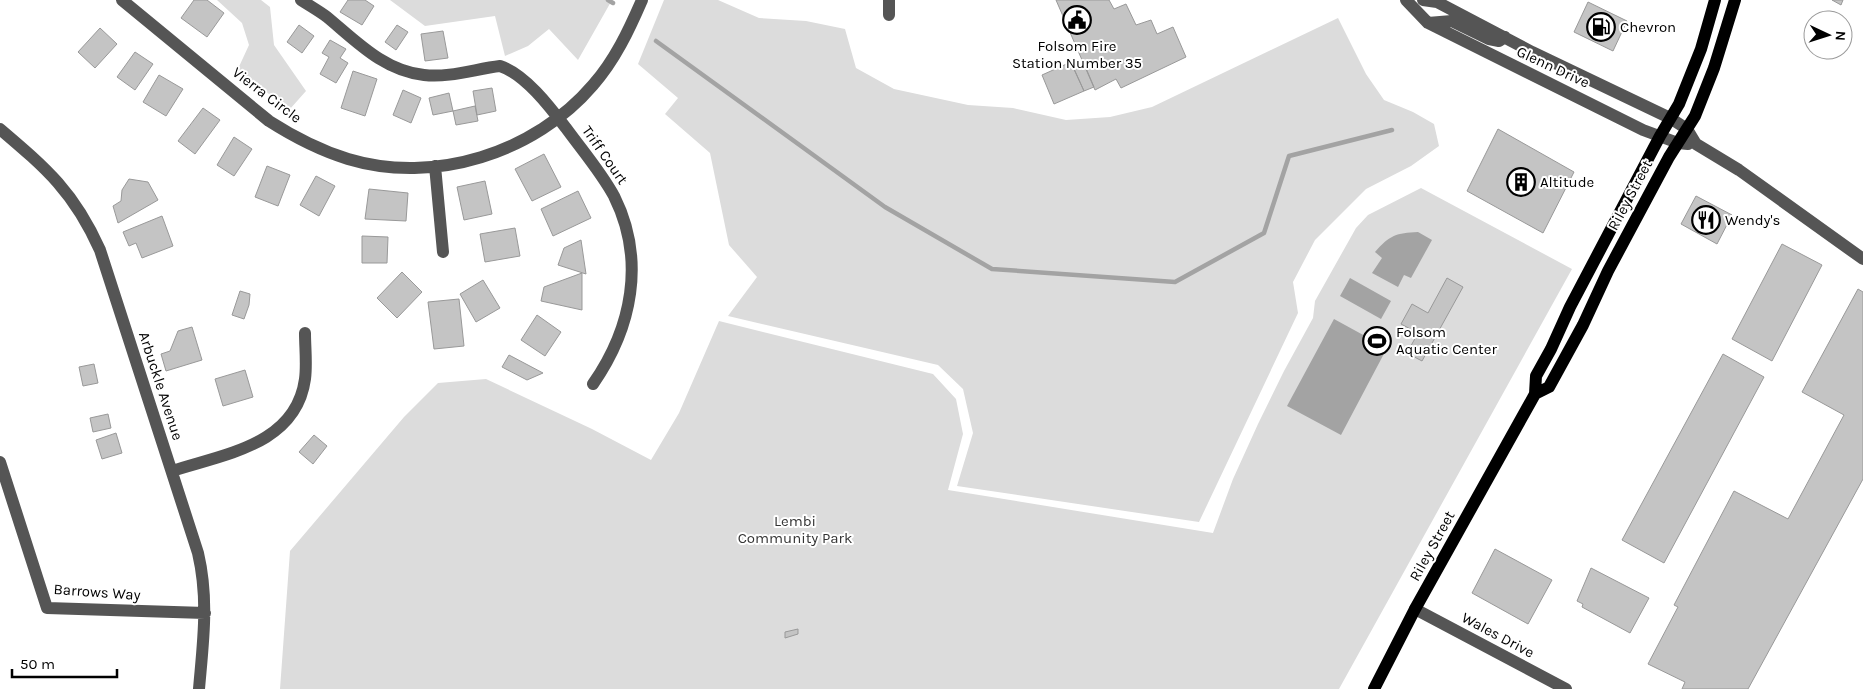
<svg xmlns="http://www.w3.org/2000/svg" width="1863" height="689" viewBox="0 0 1863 689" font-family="Karla,sans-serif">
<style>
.green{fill:#dcdcdc}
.water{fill:#a3a3a3}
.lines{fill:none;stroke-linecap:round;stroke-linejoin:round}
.stream{stroke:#a3a3a3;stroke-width:4.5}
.building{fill:#c4c4c4;stroke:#999}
.minor{stroke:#555;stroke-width:12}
.major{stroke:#000;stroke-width:12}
.labels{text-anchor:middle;stroke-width:4;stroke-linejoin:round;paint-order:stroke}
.poi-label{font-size:15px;fill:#000;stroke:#fff;text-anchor:start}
.street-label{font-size:15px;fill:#000;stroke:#fff}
.park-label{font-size:15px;fill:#333;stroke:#fff}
</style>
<rect width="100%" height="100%" fill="#fff"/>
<!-- green -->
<path class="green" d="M217 0H261L270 7 274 45 306 91 290 109 237 71 249 45 242 23Z
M390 0H612L578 60 549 29 528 46 505 56 495 16 425 26Z
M664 0H718L759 18 806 21 845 29 856 68 894 89 968 105 1013 108 1066 120 1110 117 1152 107 1338 18 1366 74 1384 100 1413 112 1434 124 1439 146 1411 166 1366 189 1315 240 1293 282 1298 313 1199 522 957 486 973 433 963 389 938 365 728 316 757 277 729 245 710 153 665 114 678 98 638 64Z
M1421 188 1572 269 1339 689H280L290 551 404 417 438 383 486 379 592 429 651 460 679 413 719 321 933 374 956 399 963 434 948 490 1213 533 1233 479 1258 424 1284 371 1313 318 1315 301 1356 228 1368 215Z"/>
<!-- water -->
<path class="water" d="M1418 232 1432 240 1411 278 1404 275 1398 287 1372 273 1382 258 1375 252C1390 235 1396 233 1418 232Z
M1350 278 1391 301 1381 319 1340 296Z
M1334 319 1387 348 1341 435 1287 406Z"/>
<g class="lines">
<!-- stream -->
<path class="stream" d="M608 0 613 3
M656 41 885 207 992 269 1175 282 1264 233 1289 156 1392 130"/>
</g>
<!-- building -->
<path class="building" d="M194 0H207L224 13 207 37 181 18Z
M348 0H365L374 6 362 25 340 12Z
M1056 0H1109L1114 9 1126 4 1136 25 1151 20 1157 34 1173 27 1186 57 1121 88 1116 79 1095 90Z
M1832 0H1843L1841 5Z
M1588 2 1627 21 1613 51 1574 32Z
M299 25 314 36 302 53 287 42Z
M397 25 408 32 396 50 385 42Z
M100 28 117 44 95 68 78 52Z
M443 31 448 58 425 61 421 34Z
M330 40 346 49 340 58 348 63 336 83 320 74 329 57 322 53Z
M135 52 153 64 135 90 117 77Z
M1083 61 1094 87 1084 91 1072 65Z
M1071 62 1084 91 1054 104 1042 75Z
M353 71 377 79 365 116 341 108Z
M159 75 183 89 166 116 143 102Z
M492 88 496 111 477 115 473 91Z
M403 90 421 98 411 123 393 115Z
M449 93 453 111 433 115 429 98Z
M475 106 478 121 456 125 453 111Z
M203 108 220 120 195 154 178 141Z
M1498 129 1574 172 1543 233 1467 191Z
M234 137 252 149 234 176 217 165Z
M544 154 561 187 532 201 515 169Z
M267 166 290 175 278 206 255 197Z
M316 176 335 186 319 216 300 205Z
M129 179 148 182 158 200 118 223 113 206 121 201 122 190Z
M485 181 492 214 464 220 457 187Z
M369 189 408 193 406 221 365 219Z
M578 191 591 218 553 236 541 209Z
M1696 196 1732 215 1717 244 1681 224Z
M162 216 173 246 142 258 136 243 129 246 123 232Z
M515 228 520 256 485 262 480 234Z
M362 236 388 237 387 263H362Z
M581 240 586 274 558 265 564 248Z
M1782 244 1822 265 1772 361 1732 339Z
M402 272 422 292 397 318 377 298Z
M582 273V310L541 301 544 287Z
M1447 278 1463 287 1422 361 1407 353 1418 333 1401 324 1412 304 1428 313Z
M483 280 500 308 476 322 460 294Z
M1858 289 1863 292V479L1748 689H1682L1685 682 1648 664 1678 607 1674 605 1734 491 1788 519 1844 415 1802 392Z
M240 291 250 294 249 305 244 319 232 315Z
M459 299 464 346 434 349 428 302Z
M537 315 561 332 545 356 521 340Z
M192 327 202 360 166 371 161 354 170 351 178 331Z
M1723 354 1764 377 1664 563 1622 540Z
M509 355 543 373 527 380 502 367Z
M94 364 98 383 83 386 79 367Z
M245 370 253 397 223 406 215 379Z
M108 414 111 428 93 432 90 418Z
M116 433 122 453 102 459 96 440Z
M314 435 327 446 313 464 299 452Z
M1495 549 1552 580 1528 624 1472 593Z
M1591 568 1649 598 1630 633 1582 607 1583 604 1577 601Z
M798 629V634L785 638V632Z"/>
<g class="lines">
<!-- minor -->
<path class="minor" d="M122 0 269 121C294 137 319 150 348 159 434 185 535 153 593 85 615 60 629 30 642 0
M301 0C310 6 319 11 327 17 356 41 384 71 424 75 449 78 475 69 500 66 525 74 550 107 566 128 582 150 601 172 614 196 646 260 632 328 593 384
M1406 0 1428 23 1643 130 1678 143 1688 144
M1423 0 1437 2 1532 52 1670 118 1687 129 1696 144 1739 170 1863 259
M889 15V0
M1428 23 1452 21 1489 39 1499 41 1505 37
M0 129C47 169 74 192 100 250L198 553C209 600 203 642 199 689
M435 166 443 252
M0 462 47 608 205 613
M172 471C224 454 296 445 305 379 307 364 305 348 305 333
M1415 609 1566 689"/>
<!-- major -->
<path class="major" d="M1535 394 1549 387 1583 325 1608 271 1669 157 1695 116 1714 68 1735 0
M1374 689 1415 609 1535 394 1536 376 1551 349 1570 307 1660 136 1679 104 1701 49 1715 0"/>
</g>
<!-- icons -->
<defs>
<symbol id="civic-ring" viewBox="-11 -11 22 22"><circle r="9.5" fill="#fff" stroke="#000" stroke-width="1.5"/><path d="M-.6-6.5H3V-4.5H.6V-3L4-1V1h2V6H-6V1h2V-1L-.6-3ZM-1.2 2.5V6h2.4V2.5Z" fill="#000"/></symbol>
<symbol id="fuel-ring" viewBox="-11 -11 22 22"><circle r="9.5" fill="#fff" stroke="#000" stroke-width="1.5"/><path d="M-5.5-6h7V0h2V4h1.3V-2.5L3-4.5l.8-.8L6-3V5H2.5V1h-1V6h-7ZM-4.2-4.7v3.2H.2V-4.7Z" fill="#000"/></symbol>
<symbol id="building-ring" viewBox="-11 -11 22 22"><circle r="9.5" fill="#fff" stroke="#000" stroke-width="1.5"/><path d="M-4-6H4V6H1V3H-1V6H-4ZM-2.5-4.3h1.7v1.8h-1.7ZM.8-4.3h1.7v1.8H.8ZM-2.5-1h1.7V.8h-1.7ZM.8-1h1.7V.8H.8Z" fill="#000"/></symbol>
<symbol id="restaurant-ring" viewBox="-11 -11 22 22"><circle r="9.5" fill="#fff" stroke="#000" stroke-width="1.5"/><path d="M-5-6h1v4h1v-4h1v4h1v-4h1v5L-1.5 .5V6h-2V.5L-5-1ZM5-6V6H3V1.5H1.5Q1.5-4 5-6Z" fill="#000"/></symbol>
<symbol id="stadium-ring" viewBox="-11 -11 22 22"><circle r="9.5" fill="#fff" stroke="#000" stroke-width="1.5"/><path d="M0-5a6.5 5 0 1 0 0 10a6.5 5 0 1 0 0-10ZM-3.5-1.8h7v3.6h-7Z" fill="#000"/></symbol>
</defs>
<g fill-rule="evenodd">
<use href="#civic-ring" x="1061" y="4" width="32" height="32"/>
<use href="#fuel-ring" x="1585" y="11" width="32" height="32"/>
<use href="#building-ring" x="1505" y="166" width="32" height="32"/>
<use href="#restaurant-ring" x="1690" y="204" width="32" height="32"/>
<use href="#stadium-ring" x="1361" y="325" width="32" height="32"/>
</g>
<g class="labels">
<!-- poi labels -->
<g class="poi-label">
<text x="1620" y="32">Chevron</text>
<text x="1077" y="51" text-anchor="middle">Folsom Fire<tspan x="1077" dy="17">Station Number 35</tspan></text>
<text x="1540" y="187">Altitude</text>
<text x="1725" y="225">Wendy's</text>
<text x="1396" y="337">Folsom<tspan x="1396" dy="17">Aquatic Center</tspan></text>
</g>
<!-- street labels -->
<g class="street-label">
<text transform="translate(1553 67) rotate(25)" y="5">Glenn Drive</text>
<text transform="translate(267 95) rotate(37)" y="5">Vierra Circle</text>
<text transform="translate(605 155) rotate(55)" y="5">Triff Court</text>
<text transform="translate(1630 195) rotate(-62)" y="5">Riley Street</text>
<text transform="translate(161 386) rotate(72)" y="5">Arbuckle Avenue</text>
<text transform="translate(1432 546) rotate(-61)" y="5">Riley Street</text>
<text transform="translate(97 592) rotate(4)" y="5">Barrows Way</text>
<text transform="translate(1498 635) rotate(28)" y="5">Wales Drive</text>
</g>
<!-- park labels -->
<g class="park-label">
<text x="795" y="526">Lembi<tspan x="795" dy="17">Community Park</tspan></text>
</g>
</g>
<!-- north arrow -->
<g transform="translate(1828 35) rotate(94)"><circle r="24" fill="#ffffff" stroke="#999999"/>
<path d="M0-4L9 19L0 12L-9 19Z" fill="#000000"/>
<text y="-8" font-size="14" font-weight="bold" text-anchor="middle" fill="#000000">N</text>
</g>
<!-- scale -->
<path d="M12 669v8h105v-8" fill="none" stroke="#000000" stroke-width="2.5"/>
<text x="20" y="669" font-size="15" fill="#000000" stroke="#ffffff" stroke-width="4" paint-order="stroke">50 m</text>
</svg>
